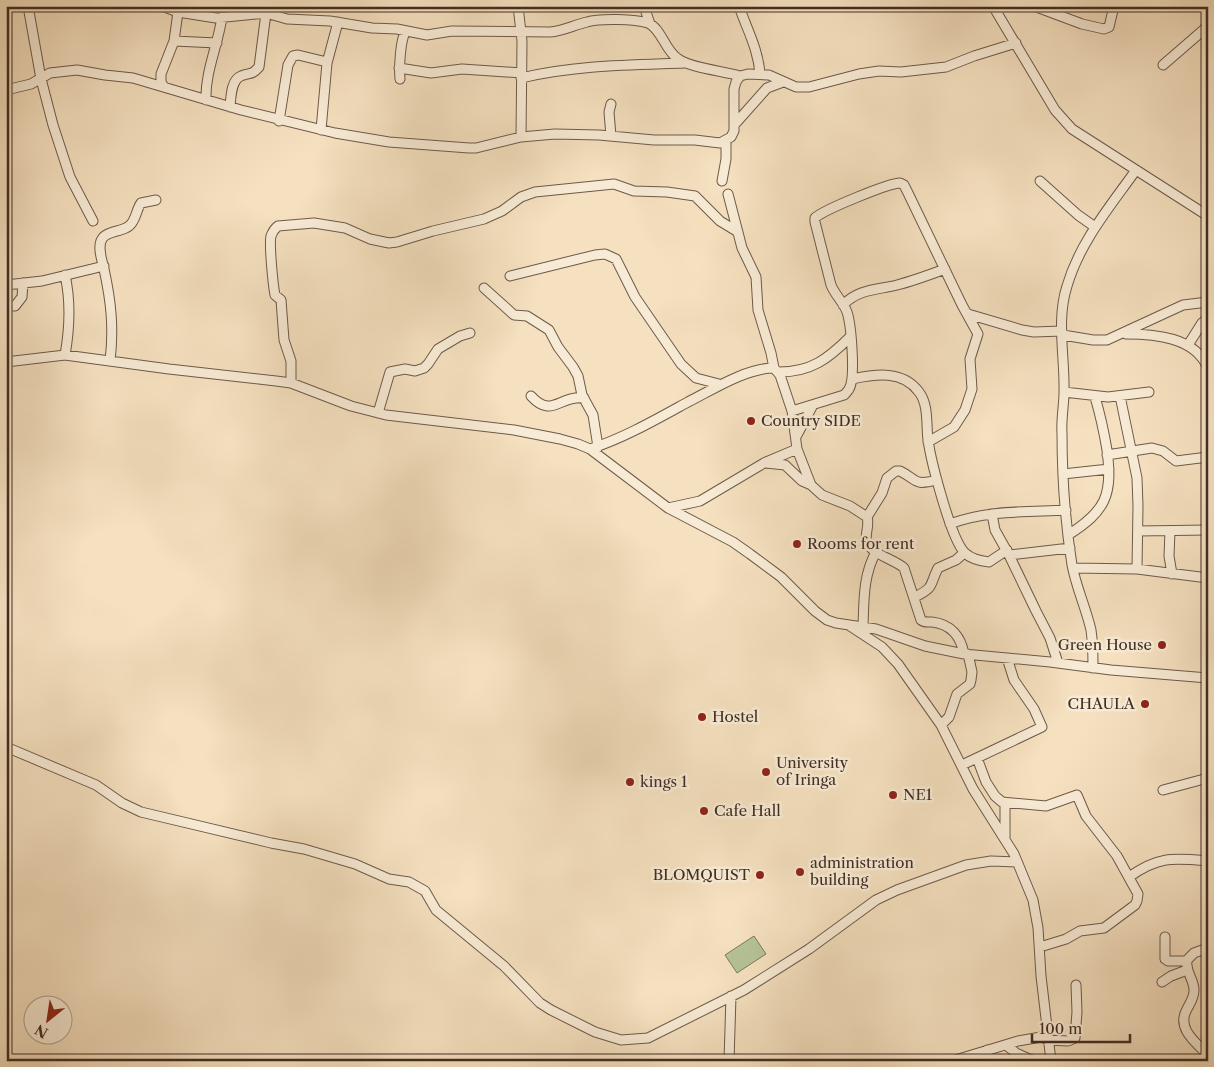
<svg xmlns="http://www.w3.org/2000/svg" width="1214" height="1067" viewBox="0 0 1214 1067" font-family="'Libre Caslon Text',serif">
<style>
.green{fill:#b5c397;stroke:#7a785e}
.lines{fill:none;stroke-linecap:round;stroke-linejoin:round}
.minor-casing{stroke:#6d5a4b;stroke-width:11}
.minor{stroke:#f8ebd5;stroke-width:9}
.poi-dot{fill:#8f2418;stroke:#f8ebd5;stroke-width:2}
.labels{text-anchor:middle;stroke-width:5;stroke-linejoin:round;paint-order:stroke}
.poi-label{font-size:15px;fill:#402e24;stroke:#f8ebd5;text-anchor:start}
</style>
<rect width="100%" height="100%" fill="#f5e0bf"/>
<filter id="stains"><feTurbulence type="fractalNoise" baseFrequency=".004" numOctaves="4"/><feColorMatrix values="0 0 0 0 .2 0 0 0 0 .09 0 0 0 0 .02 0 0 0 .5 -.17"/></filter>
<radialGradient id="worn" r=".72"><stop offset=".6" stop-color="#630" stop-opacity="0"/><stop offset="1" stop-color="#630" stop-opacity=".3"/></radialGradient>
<!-- green -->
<path class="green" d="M754 936 766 954 737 973 725 955Z"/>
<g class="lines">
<defs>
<path id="minor" d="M28 6 41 79 53 125 70 177 93 221
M162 6 178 12 216 18 266 13 287 19 330 21 372 28 397 29 427 35 452 31 550 32C563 31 574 25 587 22 600 18 635 19 648 23 661 28 665 50 677 58 689 68 724 71 740 76
M518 6 522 41 521 137
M644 6 650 24
M739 6C747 30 758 48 760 74
M993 6 1055 110 1072 129 1208 216
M1034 6 1082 24 1104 29 1109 27 1114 6
M174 41 217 43
M1163 65 1208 26
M399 68 431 73 462 69 522 73
M521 78C575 65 630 65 684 63
M400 79C399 69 400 39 406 31
M164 87 161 82V74L174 41 178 12
M6 90 31 84 50 73 77 70 105 75 133 78 241 110 335 133 389 142 469 148H476L521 137 555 134 599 135 654 140H695L720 143 731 137 734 131V89L736 82 740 76 748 74 769 75 796 87H809L859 74 879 71 901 72 946 67 974 56 1016 43
M206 100C205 72 218 45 222 17
M611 104 609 112 611 136
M230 107C231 97 231 80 241 76 250 72 251 76 259 67L266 13
M279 121 288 65 293 56 298 55 327 62
M735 124 767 88 783 82
M321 130 327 63 338 22
M722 181 726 159V141
M1040 181 1078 215 1095 227
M728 194 742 248 756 277 758 310 771 353 774 368
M510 276 595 255 605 254 616 259 635 297 681 364 696 378 719 384
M6 285 42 281 104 266
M484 288 514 315 527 316 549 330 558 347 573 367 578 376 582 395 593 415 598 447
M843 305C858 289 877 290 897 285 913 281 929 275 945 269
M6 306H15L22 297 23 283
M968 314 1022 330 1034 332 1062 331
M1126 334C1155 334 1195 337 1208 368
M1063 335 1093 340H1107L1183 305 1208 302
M1188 345 1202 323 1208 318
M65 355C70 327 71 302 65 275
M110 361C114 328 111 301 104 269 102 260 97 247 102 239 106 231 122 232 129 226 136 221 136 210 141 203L156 200
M6 362 65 355 169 369 276 381 291 383 351 406 386 415 514 430 560 439 578 444 590 449 668 508 733 542 750 554 781 577 815 611 827 620 836 623 876 629 925 646 964 654 1050 662 1111 670 1208 678
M779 372C811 372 828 359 850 337
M852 379C876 374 903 370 919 392 929 405 926 425 928 440 931 461 951 540 965 553 971 559 981 561 989 562L1007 550
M291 383V361L284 340 281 300 275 295C273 285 269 244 271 236 273 231 274 229 278 226L314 223 345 228 370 239 389 243 397 242 433 231 484 219 502 211 521 197 535 192 614 184 634 191 667 192 695 196 720 221 738 232
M1064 392 1108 397 1149 392
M531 396C552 419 559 395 584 398
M1120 396 1137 478 1138 506 1137 569
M792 411 844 395C846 393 848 391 849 389 856 378 851 324 847 312 844 303 835 295 831 285L815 222V218C823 210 889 183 900 183L904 185 908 193 962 305 978 334 970 359 972 389 965 410 954 427 928 442
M378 413 390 372 405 369 415 371 424 368 428 364 438 349 460 336 470 333
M796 437 813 405
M590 449C624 438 657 419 688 402 712 390 746 368 774 368L780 375 792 411 797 449 811 485 822 495 850 506 867 517C870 526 864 535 867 542 872 555 894 559 904 568L921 620C925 623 927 622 932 622 951 624 961 637 964 654
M1107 455 1152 448 1163 451 1176 461 1208 457
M766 463 785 465 802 481 811 485
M1063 474 1109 469
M668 508 700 501 764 463 797 449
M992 514 995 530 1009 555 1036 611 1050 638 1058 663
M867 517 882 493 887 478 896 471H900C918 480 913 486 937 480
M950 524C986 510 1028 512 1066 510
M1138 531 1208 530
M1170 531 1169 556 1172 574
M1068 535C1106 511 1113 495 1107 450 1104 432 1100 414 1095 397
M1009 555 1070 548
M1073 568 1137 569 1208 578
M915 597C935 587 929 586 938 568L956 560 964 553
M850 626 882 647 898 664 941 725 973 789 1014 854 1033 900 1038 928 1041 976 1051 1061
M863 626C864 601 863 575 876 552
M1093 668C1093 655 1093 643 1091 630 1086 608 1076 587 1072 565 1065 521 1062 477 1062 433 1061 419 1064 405 1064 392 1065 357 1056 320 1067 286 1080 242 1109 208 1136 170
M941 725 949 717 957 694 970 684 971 680 972 672 968 654
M6 747 96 785 122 803 141 812 271 843 304 849 355 864 389 879 409 882 425 891 436 910 504 966 540 1003 551 1010 595 1032 621 1040 648 1038 744 990 809 949 876 900 897 890 966 865 991 861 1017 862
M977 758 986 782 995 796 1002 802 1046 806 1077 795 1086 816 1117 856 1138 894 1137 901 1135 905 1104 928 1080 931 1066 939 1040 947
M962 765 1042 727 1034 709 1014 680 1007 658
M1163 790 1208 778
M1005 803V839
M1129 877C1159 856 1173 858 1208 861
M1165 937V959L1168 961H1187
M1208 948 1194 953 1187 960C1185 972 1194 979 1194 990 1194 998 1190 1003 1187 1009 1176 1028 1195 1042 1208 1055
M1162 982 1171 976 1187 970
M1047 1040 1068 1041 1075 1038 1077 1012 1076 985
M1006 1045 1016 1053 1034 1061
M987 1050 990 1061
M729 1061 731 996
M952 1061 1018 1041 1047 1036"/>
</defs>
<!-- minor casing -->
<use href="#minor" class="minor-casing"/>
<!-- minor -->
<use href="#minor" class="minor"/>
</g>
<!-- markers -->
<g class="poi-dot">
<circle cx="751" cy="421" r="5"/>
<circle cx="797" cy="544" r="5"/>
<circle cx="1162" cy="645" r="5"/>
<circle cx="1145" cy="704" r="5"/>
<circle cx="702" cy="717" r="5"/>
<circle cx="766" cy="772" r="5"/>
<circle cx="630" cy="782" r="5"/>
<circle cx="893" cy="795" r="5"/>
<circle cx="704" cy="811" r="5"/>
<circle cx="800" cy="872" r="5"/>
<circle cx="760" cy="875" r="5"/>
</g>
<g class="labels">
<!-- poi labels -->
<g class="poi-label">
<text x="761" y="426">Country SIDE</text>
<text x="807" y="549">Rooms for rent</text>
<text x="1152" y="650" text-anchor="end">Green House</text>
<text x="1135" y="709" text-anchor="end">CHAULA</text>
<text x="712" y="722">Hostel</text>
<text x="776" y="768">University<tspan x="776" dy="17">of Iringa</tspan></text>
<text x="640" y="787">kings 1</text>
<text x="903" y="800">NE1</text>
<text x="714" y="816">Cafe Hall</text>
<text x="810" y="868">administration<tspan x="810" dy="17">building</tspan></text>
<text x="750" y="880" text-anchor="end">BLOMQUIST</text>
</g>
</g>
<!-- margin -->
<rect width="1214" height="1067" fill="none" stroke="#f5e0bf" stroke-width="25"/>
<rect x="8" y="8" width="1199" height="1052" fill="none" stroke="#402e24" stroke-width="2.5"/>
<rect x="12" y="12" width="1189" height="1042" fill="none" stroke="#402e24"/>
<!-- north arrow -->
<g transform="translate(48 1020) rotate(210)"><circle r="24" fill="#f8ebd5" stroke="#ae9f8e"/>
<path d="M0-4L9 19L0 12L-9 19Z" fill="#8f2418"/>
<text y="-8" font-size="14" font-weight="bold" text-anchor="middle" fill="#402e24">N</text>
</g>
<!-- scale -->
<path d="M1032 1034v8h98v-8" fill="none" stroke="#402e24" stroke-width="2.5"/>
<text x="1039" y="1034" font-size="15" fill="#402e24" stroke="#f8ebd5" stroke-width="4" paint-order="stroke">100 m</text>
<rect width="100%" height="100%" filter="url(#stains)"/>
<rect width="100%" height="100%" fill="url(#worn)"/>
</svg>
